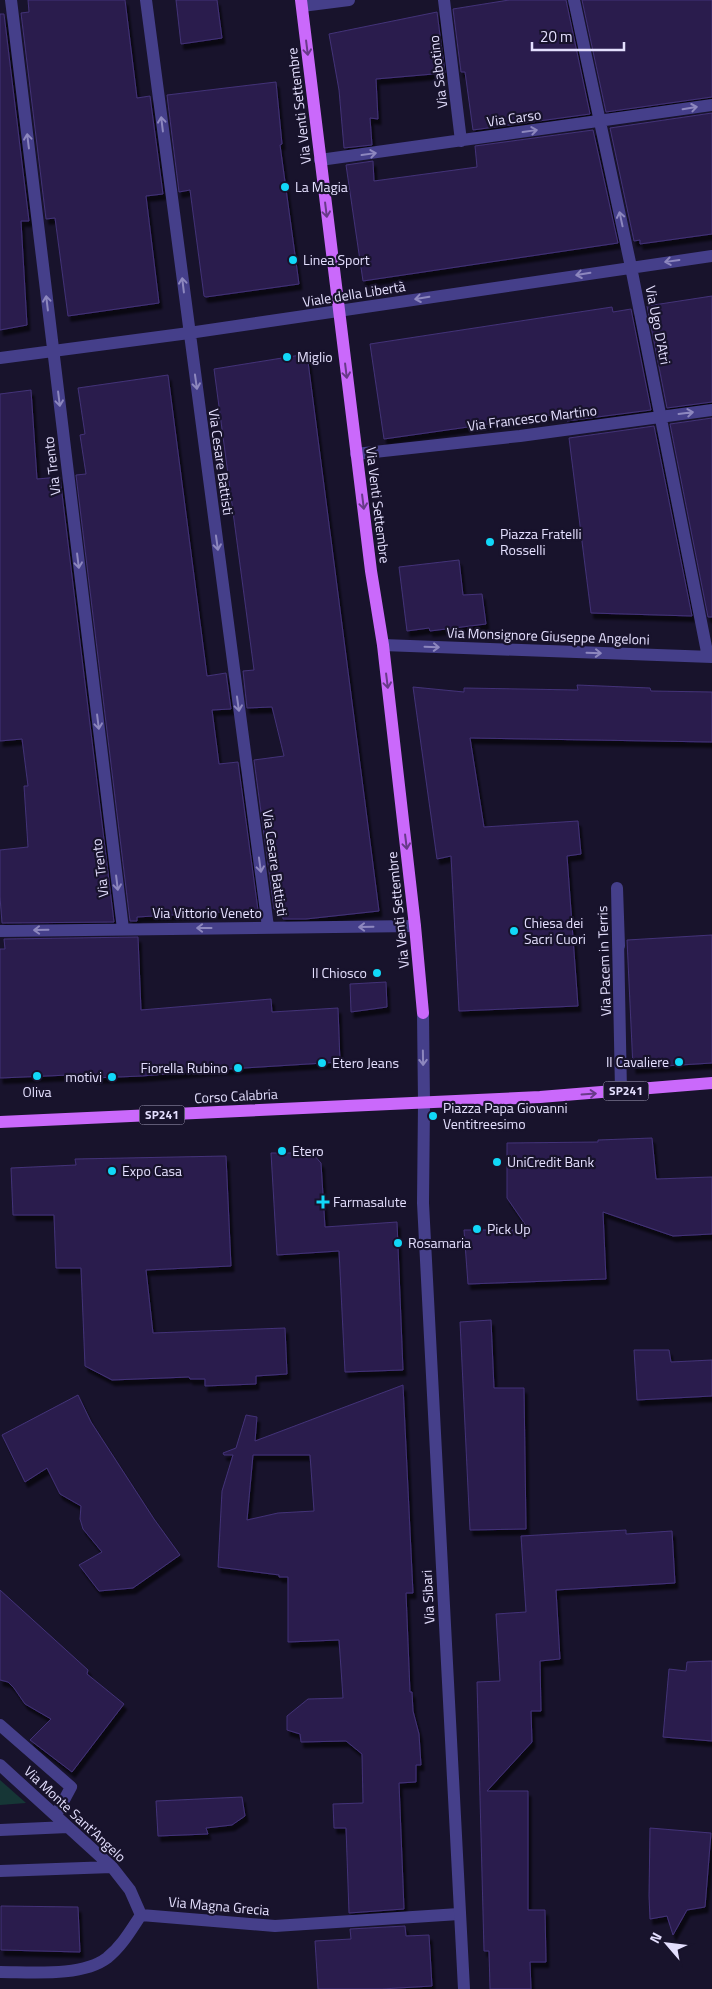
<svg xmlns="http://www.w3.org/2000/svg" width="712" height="1989" viewBox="0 0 712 1989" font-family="'Titillium Web',sans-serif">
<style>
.green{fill:#163636}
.building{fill:#2a1f4d;stroke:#433278;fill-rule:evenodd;filter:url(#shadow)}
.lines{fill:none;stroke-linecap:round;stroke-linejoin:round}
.service{stroke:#453f8a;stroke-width:12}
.minor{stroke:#453f8a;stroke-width:12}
.tertiary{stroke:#453f8a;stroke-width:12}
.primary{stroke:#ca69fb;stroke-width:12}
.oneway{stroke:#683a89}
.oneway2{stroke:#8d87be}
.poi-dot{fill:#11d8f8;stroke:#18132c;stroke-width:2}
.labels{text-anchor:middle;stroke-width:4.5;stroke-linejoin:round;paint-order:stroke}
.shield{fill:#18132c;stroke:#a7a2bf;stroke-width:1}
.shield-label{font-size:12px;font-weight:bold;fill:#e4dffe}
.street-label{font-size:14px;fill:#e4dffe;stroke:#18132c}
.poi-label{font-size:14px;fill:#e4dffe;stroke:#18132c;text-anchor:start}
</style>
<defs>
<filter id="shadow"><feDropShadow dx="3" dy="5.5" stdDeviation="1" flood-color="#0009"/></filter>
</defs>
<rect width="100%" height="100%" fill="#18132c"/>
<!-- green -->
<path class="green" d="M0 1780 26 1803 0 1805Z"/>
<!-- building -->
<path class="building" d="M28 0H125L137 98 150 96 163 194 146 196 159 303 68 316 55 218 46 219 21 13 29 12Z
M176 0H217L222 38 181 44Z
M509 0H566L590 114 473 130 465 72H461L453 9Z
M582 0H712V97L606 112Z
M437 12 445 73 376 79 378 119 370 118 372 145 344 148 339 90 329 34Z
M0 14H4L29 221H21L27 325 0 330Z
M276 82 282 144 280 145 299 284 206 297 204 296 190 190 179 192 167 95Z
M712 113V234L640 244V240L634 241 610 128Z
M593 130 618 243 363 281 346 165 373 161 374 181 477 167 475 146Z
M712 296V402L667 408 647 306Z
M612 307 613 312 631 309 651 410 567 421 566 413 384 439 370 344Z
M307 354 379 911 306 919H283L282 909H274L254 760 284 756 272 707 247 708 243 671 254 670 214 369Z
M168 375 207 676 226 673 231 709 212 710 219 764 238 762 258 910 137 917V921H130L76 475 86 474 80 435 85 434 78 388Z
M31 390 37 479 60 477 114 922 2 923 0 897V850L28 847 24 786H28L22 739 0 741V394Z
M712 418V617H708L670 424Z
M654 426 692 616 591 613 569 438Z
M459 560 463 595 482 594 486 624 430 631 429 628 407 631 399 567Z
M577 685 650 688 651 691 712 692V742L470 738 484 827 578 821 581 854 567 856 578 1006 459 1011 451 856 437 859 413 687 464 692V688L578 690Z
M712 935V1063L633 1068 627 940Z
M138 937 141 1010 271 999 272 1012 338 1008 340 1062 212 1070 142 1076 93 1078V1074L0 1078V949H5L4 939Z
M386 982 387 1007 351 1012 350 984Z
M652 1138 656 1179 712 1177V1234L673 1236 603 1212 606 1279 468 1284 464 1230H529L507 1198V1143L598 1142V1140Z
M271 1153H312L321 1163 325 1227 397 1222 403 1370 345 1372 339 1251 277 1255Z
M226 1156 231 1266 146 1270 153 1333 285 1328 287 1374 256 1376V1384L205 1386V1379H190L189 1377 112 1380 85 1366 81 1268H56L54 1215H13L11 1168 76 1165 75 1159Z
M491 1320 494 1388H524L526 1529 470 1530 460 1322Z
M634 1350H669L671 1362 712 1360V1396L637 1400Z
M403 1385 413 1593H406L410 1692H412L413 1711 419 1734 421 1765H416V1782L399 1783 404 1909 349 1913 346 1828H334L333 1804 363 1803 362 1754 346 1741 301 1742 300 1734 287 1730V1716L308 1699 343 1698 339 1640 288 1642V1577H279V1575L218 1567 222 1491 233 1455H224L223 1453 236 1448 246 1415 257 1417 255 1441ZM253 1455H310L314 1511 278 1513 247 1520Z
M78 1395 91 1422 154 1519 180 1555 133 1588 99 1591 79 1565 102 1552 83 1529 80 1519 81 1506 60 1494 47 1468 25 1482 2 1435Z
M626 1530V1534L672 1531 675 1583 556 1590 560 1659 540 1661 541 1711H531L532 1742 487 1791H528V1910H545L546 1962H530L531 1989H490L489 1951H484L477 1682 500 1681 496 1614 526 1612 521 1536Z
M0 1590 88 1670 87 1674 124 1704 72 1772 30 1740 51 1719 25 1704 14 1688 8 1682 0 1680Z
M712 1661V1741L663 1737 669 1669 686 1671 687 1662Z
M242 1797 245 1816 232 1825 206 1828 208 1834 158 1836 156 1801Z
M650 1828 711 1833 705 1907 687 1910 673 1935 667 1916 650 1919 649 1896Z
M1 1906 78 1907 80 1952 1 1950Z
M405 1926 406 1936 429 1935 432 1986 382 1989H318L315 1941 351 1939 350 1929Z"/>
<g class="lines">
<!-- service -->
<path class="service" d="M0 1725 71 1787 56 1815"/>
<!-- minor -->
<path class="minor" d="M11 0 123 929
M146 0 268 927
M444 0 461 141
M574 0 631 267 708 657
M302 6 349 0
M320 160 712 105
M0 358 189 333 712 256
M356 454 520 436 712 410
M383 645 712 657
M0 931 415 926
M619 946 617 888 621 1091
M423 1013 424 1103
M0 1765 112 1867 130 1890 141 1915
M0 1830 68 1827
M0 1871 112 1867
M0 1972C31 1972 82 1977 107 1958 122 1946 131 1930 141 1915L275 1926 459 1914"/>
<!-- tertiary -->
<path class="tertiary" d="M424 1103 423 1203 464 1989"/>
<!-- primary -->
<path class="primary" d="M301 0 371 571 383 645 415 926 423 1013
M0 1122 540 1097 712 1083"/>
</g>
<!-- one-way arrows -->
<defs><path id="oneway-shaft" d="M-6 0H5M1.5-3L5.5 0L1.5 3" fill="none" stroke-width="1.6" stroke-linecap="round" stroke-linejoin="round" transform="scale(1.25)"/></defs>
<g class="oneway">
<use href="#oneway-shaft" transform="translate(307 48) rotate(83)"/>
<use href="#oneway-shaft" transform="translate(326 210) rotate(83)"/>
<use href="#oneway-shaft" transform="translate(346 371) rotate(83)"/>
<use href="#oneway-shaft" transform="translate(363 502) rotate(83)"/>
<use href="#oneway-shaft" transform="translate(387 681) rotate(83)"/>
<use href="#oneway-shaft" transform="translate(406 842) rotate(83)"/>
<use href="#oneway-shaft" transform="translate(589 1094) rotate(-4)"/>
</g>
<g class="oneway2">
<use href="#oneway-shaft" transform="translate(690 108) rotate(-9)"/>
<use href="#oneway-shaft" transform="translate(162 124) rotate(-97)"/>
<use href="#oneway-shaft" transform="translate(530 131) rotate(-8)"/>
<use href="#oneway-shaft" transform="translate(28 141) rotate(-97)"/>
<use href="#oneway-shaft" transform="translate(369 154) rotate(-8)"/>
<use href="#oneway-shaft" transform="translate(621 219) rotate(-102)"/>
<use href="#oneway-shaft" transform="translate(672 261) rotate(172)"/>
<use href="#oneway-shaft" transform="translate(583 274) rotate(171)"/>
<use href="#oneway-shaft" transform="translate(183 285) rotate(-97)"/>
<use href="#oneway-shaft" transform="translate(422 298) rotate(171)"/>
<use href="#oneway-shaft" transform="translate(47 303) rotate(-97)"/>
<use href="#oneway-shaft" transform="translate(196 382) rotate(82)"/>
<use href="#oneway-shaft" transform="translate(59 399) rotate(83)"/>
<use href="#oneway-shaft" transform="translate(686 413) rotate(-7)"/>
<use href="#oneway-shaft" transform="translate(217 543) rotate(82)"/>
<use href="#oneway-shaft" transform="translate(78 561) rotate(83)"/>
<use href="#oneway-shaft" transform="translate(432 647) rotate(2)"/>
<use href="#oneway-shaft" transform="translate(594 653) rotate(2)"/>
<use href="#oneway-shaft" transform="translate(238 704) rotate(82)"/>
<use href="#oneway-shaft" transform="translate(98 722) rotate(83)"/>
<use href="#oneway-shaft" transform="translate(260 865) rotate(82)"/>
<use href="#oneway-shaft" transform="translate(117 883) rotate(83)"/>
<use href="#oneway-shaft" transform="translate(366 927) rotate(179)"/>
<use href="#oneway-shaft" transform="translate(204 928) rotate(180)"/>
<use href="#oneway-shaft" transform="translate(41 930) rotate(179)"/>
<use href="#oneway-shaft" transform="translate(423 1058) rotate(89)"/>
</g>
<!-- markers -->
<g class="poi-dot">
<circle cx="285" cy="187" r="5"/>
<circle cx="293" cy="260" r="5"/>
<circle cx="287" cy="357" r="5"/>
<circle cx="490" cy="542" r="5"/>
<circle cx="514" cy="931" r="5"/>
<circle cx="377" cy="973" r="5"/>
<circle cx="679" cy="1062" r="5"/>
<circle cx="322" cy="1063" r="5"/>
<circle cx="238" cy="1068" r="5"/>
<circle cx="37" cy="1076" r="5"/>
<circle cx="112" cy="1077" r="5"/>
<circle cx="433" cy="1116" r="5"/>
<circle cx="282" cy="1151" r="5"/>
<circle cx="497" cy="1162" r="5"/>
<circle cx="112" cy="1171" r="5"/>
<path d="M320.5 1194.5h5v5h5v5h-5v5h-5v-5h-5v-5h5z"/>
<circle cx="477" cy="1229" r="5"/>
<circle cx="398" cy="1243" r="5"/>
</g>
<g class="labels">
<!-- shield labels -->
<g class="shield">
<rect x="603.5" y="1081.5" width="45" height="19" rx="4"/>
<rect x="139.5" y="1105.5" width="45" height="19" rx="4"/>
</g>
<g class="shield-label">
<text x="626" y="1095">SP241</text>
<text x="162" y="1119">SP241</text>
</g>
<!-- street labels -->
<g class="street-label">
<text transform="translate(438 72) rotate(-97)" y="5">Via Sabotino</text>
<text transform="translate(299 106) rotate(-97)" y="5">Via Venti Settembre</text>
<text transform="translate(514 118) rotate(-8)" y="5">Via Carso</text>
<text transform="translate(354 294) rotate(-9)" y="5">Viale della Libertà</text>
<text transform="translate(658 325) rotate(79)" y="5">Via Ugo D'Atri</text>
<text transform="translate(532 418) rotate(-7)" y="5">Via Francesco Martino</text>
<text transform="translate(221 462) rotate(82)" y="5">Via Cesare Battisti</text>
<text transform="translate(52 466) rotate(-97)" y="5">Via Trento</text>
<text transform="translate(378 505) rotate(83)" y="5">Via Venti Settembre</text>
<text transform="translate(548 636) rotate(2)" y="5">Via Monsignore Giuseppe Angeloni</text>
<text transform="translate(275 863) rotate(82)" y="5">Via Cesare Battisti</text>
<text transform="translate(100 868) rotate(-97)" y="5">Via Trento</text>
<text transform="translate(398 910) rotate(-96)" y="5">Via Venti Settembre</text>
<text x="207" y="918">Via Vittorio Veneto</text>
<text transform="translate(604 961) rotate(-92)" y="5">Via Pacem in Terris</text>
<text transform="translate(236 1096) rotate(-3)" y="5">Corso Calabria</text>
<text transform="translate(428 1597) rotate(-93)" y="5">Via Sibari</text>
<text transform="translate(75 1814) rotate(43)" y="5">Via Monte Sant'Angelo</text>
<text transform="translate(219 1906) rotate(5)" y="5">Via Magna Grecia</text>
</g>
<!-- poi labels -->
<g class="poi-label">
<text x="295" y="192">La Magia</text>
<text x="303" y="265">Linea Sport</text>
<text x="297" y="362">Miglio</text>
<text x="500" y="539">Piazza Fratelli<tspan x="500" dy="16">Rosselli</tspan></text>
<text x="524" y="928">Chiesa dei<tspan x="524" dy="16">Sacri Cuori</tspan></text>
<text x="367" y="978" text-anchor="end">Il Chiosco</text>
<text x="669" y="1067" text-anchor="end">Il Cavaliere</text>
<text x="332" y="1068">Etero Jeans</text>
<text x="228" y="1073" text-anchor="end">Fiorella Rubino</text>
<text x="102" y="1082" text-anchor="end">motivi</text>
<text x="37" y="1097" text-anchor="middle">Oliva</text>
<text x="443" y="1113">Piazza Papa Giovanni<tspan x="443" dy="16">Ventitreesimo</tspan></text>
<text x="292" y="1156">Etero</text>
<text x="507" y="1167">UniCredit Bank</text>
<text x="122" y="1176">Expo Casa</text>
<text x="333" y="1207">Farmasalute</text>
<text x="487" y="1234">Pick Up</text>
<text x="408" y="1248">Rosamaria</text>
</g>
</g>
<!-- north arrow -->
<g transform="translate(667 1944) rotate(298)" stroke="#18132c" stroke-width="4" paint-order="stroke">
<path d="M0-4L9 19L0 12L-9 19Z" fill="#e4dffe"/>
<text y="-8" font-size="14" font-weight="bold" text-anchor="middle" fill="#e4dffe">N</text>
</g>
<!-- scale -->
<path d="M532 42v8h92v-8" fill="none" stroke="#e4dffe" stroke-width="2.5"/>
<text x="540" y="42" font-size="15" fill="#e4dffe" stroke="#18132c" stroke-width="4" paint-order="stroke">20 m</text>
</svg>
